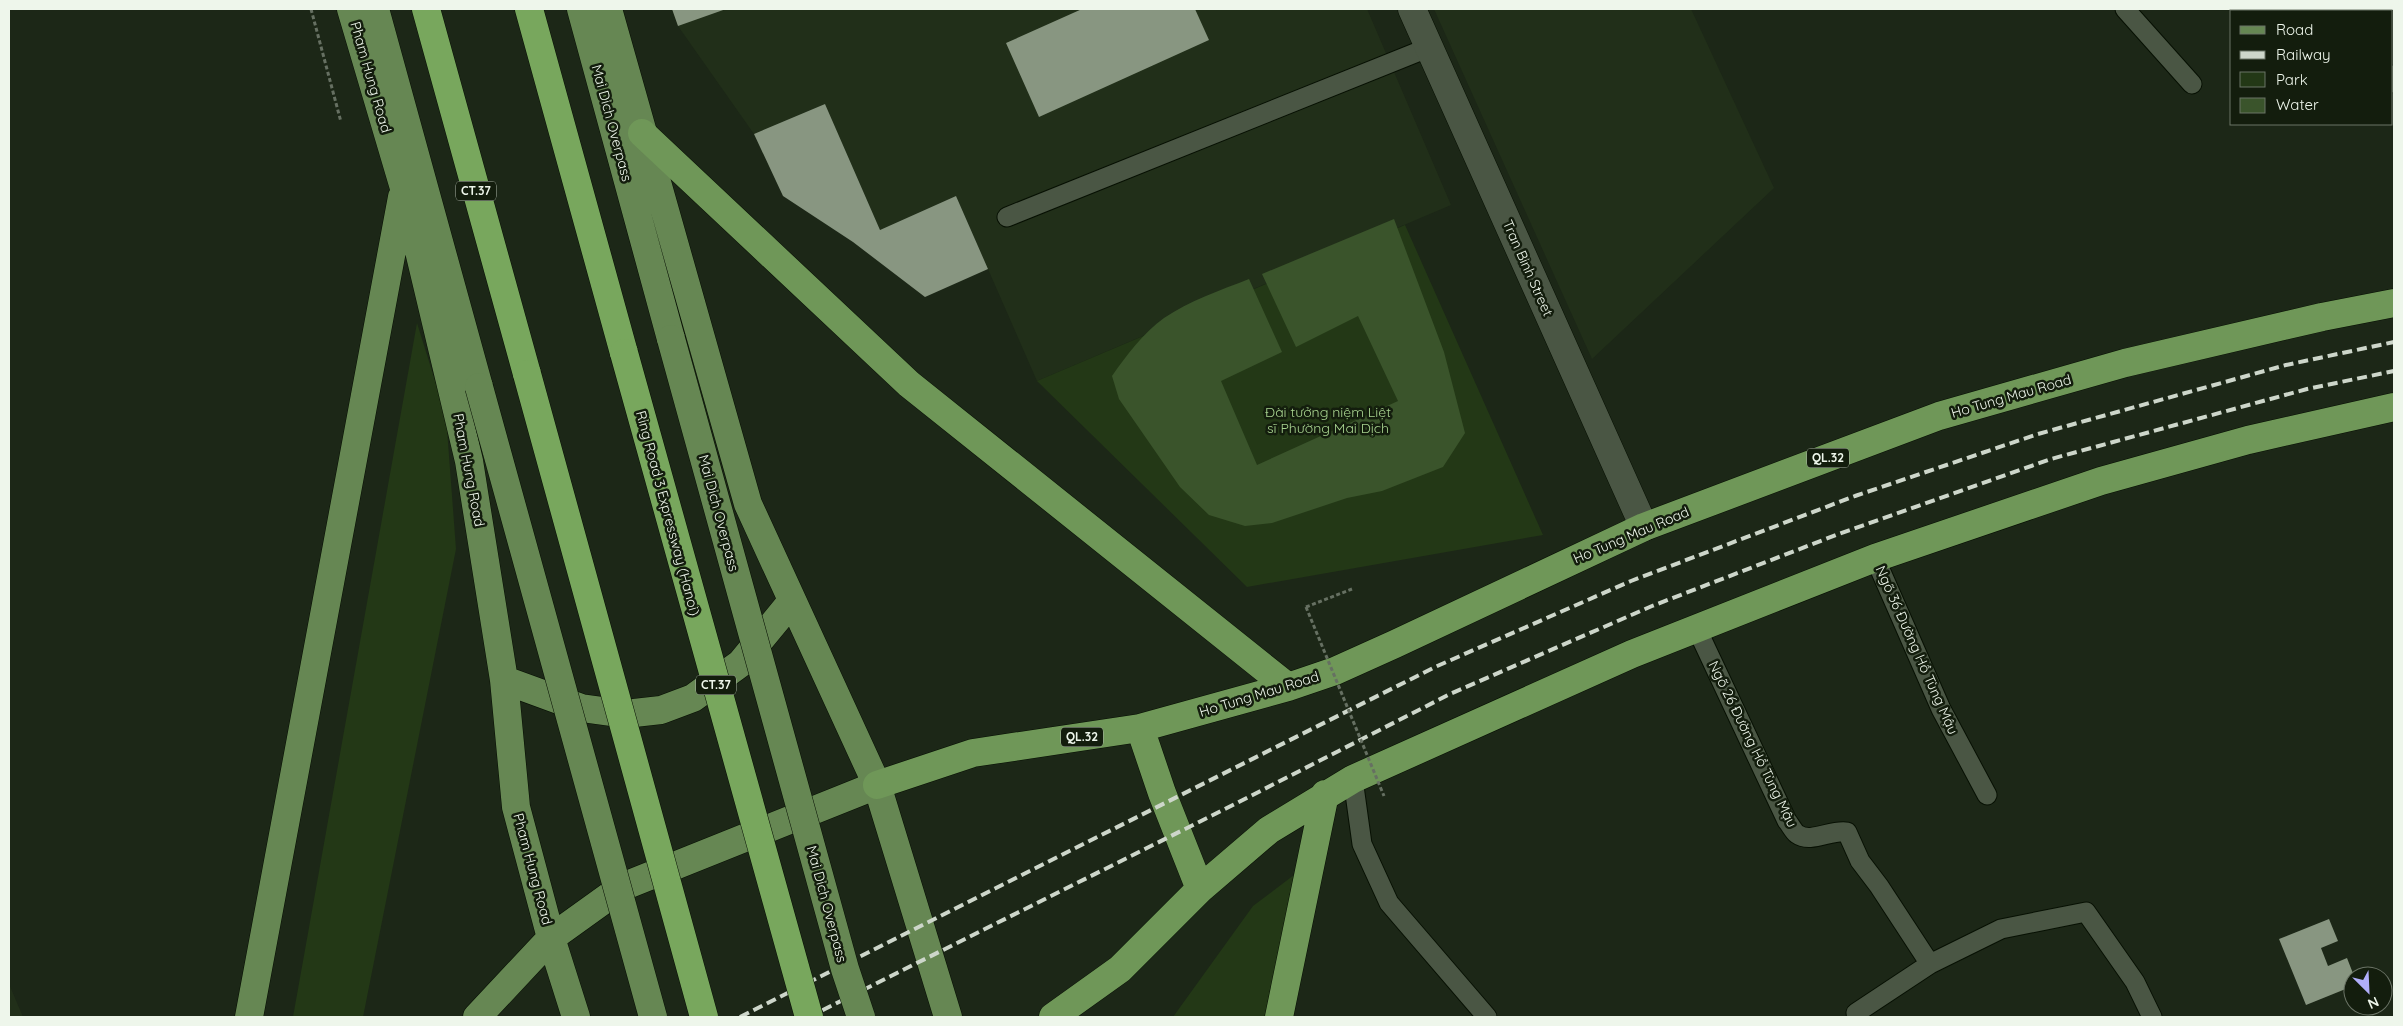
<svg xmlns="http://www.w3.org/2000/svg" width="2403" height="1026" viewBox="0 0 2403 1026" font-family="Quicksand,sans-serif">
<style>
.built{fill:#212f19}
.green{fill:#233816}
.water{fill:#3a542b}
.building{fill:#889681}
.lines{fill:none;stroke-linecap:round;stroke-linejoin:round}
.service-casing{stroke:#071003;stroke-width:21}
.minor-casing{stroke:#071003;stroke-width:29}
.primary-casing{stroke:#071003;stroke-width:29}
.trunk-casing{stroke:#071003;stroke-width:29}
.motorway-casing{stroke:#071003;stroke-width:29}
.path{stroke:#667062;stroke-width:3;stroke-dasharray:4 2.5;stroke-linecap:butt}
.service{stroke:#4a5644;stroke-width:19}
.minor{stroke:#4a5644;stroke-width:28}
.primary{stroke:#668753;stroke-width:28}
.trunk{stroke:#6f9758;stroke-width:28}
.motorway{stroke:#78a75d;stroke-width:28}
.rail{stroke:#cdd6ca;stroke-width:4;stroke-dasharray:10 5;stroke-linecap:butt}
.primary-bridge-casing{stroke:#071003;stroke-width:29;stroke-linecap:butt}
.motorway-bridge-casing{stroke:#071003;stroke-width:29;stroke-linecap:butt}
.path-bridge{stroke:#667062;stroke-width:3;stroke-dasharray:4 2.5;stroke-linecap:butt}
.primary-bridge{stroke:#668753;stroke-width:28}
.motorway-bridge{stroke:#78a75d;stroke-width:28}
.labels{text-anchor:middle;stroke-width:5;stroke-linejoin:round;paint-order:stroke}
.shield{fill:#131d0d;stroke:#acb5a8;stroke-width:1}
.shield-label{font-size:12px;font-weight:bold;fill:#eef6eb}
.street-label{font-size:14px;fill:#eef6eb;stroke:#131d0d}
.park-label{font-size:14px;fill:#a8d390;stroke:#131d0d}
</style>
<rect width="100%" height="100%" fill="#1c2717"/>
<!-- built -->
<path class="built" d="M672 9H1367L1451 205 1037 381 956 196 880 230 825 104 754 134 678 26Z
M1434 9H1691L1774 188 1592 359Z
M9 984 23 1017H9Z"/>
<!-- green -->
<path class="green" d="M1405 225 1543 535 1247 587 1037 381Z
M417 323 446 416 456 549 363 1017H293Z
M1294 875 1270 1017H1173L1253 906Z"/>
<!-- water -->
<path class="water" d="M1394 219 1444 352 1465 433 1443 467 1382 491 1347 498 1272 523 1245 526 1209 515 1180 487 1119 399 1112 376C1126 356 1144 332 1164 318 1189 301 1221 290 1249 279L1282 352 1221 381 1257 465 1398 401 1358 316 1296 347 1262 274Z"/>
<!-- building -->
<path class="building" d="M672 9H726L678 26Z
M1082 9H1195L1209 40 1039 117 1006 43Z
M825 104 880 230 956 196 988 269 925 297 853 242 783 196 754 134Z
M2329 919 2338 941 2321 948 2328 966 2347 958 2354 976 2353 986 2306 1005 2279 939Z"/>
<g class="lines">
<defs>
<path id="service" d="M2125 9 2192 84
M2362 9 2363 11
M2392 75 2394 83
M1007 217 1430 47
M1875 558 1941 709 1987 795
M1696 627 1787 821C1790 824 1793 831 1797 834 1811 844 1831 829 1847 832L1860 861 1879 886 1930 964
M1353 779 1362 844 1389 903 1487 1017
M1856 1013 1930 964 2001 929 2086 912 2135 982 2152 1017"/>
<path id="minor" d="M1412 9 1644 527"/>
<path id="primary" d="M351 9 404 188 469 461 504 680 516 807 551 938 576 1017
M375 9 479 387
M581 9 671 339
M608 9 748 504 877 785 948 1017
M504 680 581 708 625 714 661 710 693 698 741 663 792 601
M249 1017 402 197
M477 1017 551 938 622 887 877 785"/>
<path id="trunk" d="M642 133 909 384 1288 687
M1140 728 1162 793 1200 889
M877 785 973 753 1140 728 1288 687 1335 671 1395 644 1644 527 1939 416 2125 363 2322 317 2394 303
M1053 1017 1120 969 1200 889 1269 830 1353 779 1632 654 1875 558 2101 481 2248 440 2394 407
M1279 1017 1325 794"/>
<path id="motorway" d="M426 9 527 374
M529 9 624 353"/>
</defs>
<!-- service casing -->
<use href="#service" class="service-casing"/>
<!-- minor casing -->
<use href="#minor" class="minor-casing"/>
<!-- primary casing -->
<use href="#primary" class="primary-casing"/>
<!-- trunk casing -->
<use href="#trunk" class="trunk-casing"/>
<!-- motorway casing -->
<use href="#motorway" class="motorway-casing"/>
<!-- path -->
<path class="path" d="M311 9 341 122
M1306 607 1352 589"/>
<!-- service -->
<use href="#service" class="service"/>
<!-- minor -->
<use href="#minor" class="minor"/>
<!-- primary -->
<use href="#primary" class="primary"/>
<!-- trunk -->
<use href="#trunk" class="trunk"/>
<!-- motorway -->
<use href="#motorway" class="motorway"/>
<!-- rail -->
<path class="rail" d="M740 1017 1435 667 1631 581 1855 496 2038 434 2286 365 2394 342
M809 1017 1235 804 1450 694 1652 606 1836 535 2051 459 2307 389 2394 371"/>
<defs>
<path id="primary-bridge" d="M671 339 845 969 861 1017
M479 387 653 1017"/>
<path id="motorway-bridge" d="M624 353 809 1017
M527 374 704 1017"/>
</defs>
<!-- primary-bridge casing -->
<use href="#primary-bridge" class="primary-bridge-casing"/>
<!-- motorway-bridge casing -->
<use href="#motorway-bridge" class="motorway-bridge-casing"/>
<!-- path-bridge -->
<path class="path-bridge" d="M1306 607 1384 796"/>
<!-- primary-bridge -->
<use href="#primary-bridge" class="primary-bridge"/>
<!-- motorway-bridge -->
<use href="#motorway-bridge" class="motorway-bridge"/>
</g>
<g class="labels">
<!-- shield labels -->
<g class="shield">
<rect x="456" y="181.5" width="40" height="19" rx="4"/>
<rect x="1807" y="448.5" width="42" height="19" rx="4"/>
<rect x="696" y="675.5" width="40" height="19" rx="4"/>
<rect x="1061" y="727.5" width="42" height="19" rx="4"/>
</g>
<g class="shield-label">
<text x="476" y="195">CT.37</text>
<text x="1828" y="462">QL.32</text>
<text x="716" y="689">CT.37</text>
<text x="1082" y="741">QL.32</text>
</g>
<!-- street labels -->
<g class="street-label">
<text transform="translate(371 77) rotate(74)" y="5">Pham Hung Road</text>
<text transform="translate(612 123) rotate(75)" y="5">Mai Dich Overpass</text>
<text transform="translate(1528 268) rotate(66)" y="5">Tran Binh Street</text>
<text transform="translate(2011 396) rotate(-16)" y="5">Ho Tung Mau Road</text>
<text transform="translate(469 470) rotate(79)" y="5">Pham Hung Road</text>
<text transform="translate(668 513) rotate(75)" y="5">Ring Road 3 Expressway (Hanoi)</text>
<text transform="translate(719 513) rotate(75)" y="5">Mai Dich Overpass</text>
<text transform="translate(1631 535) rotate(-23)" y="5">Ho Tung Mau Road</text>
<text transform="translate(1917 650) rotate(66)" y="5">Ngõ 36 Đường Hồ Tùng Mậu</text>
<text transform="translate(1259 694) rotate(-17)" y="5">Ho Tung Mau Road</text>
<text transform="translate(1753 744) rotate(64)" y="5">Ngõ 26 Đường Hồ Tùng Mậu</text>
<text transform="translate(533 869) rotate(75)" y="5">Pham Hung Road</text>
<text transform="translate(827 904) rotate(75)" y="5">Mai Dich Overpass</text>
</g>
<!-- park labels -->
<g class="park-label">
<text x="1328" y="417">Đài tưởng niệm Liệt<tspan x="1328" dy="16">sĩ Phường Mai Dịch</tspan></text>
</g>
</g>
<!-- border -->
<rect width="2403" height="1026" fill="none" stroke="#eef6eb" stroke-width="20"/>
<!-- legend -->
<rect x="2230" y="10" width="162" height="115" fill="#131d0d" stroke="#6b7466"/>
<rect x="2240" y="26" width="25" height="8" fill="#668753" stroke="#6b7466"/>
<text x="2276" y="35" font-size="15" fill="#eef6eb">Road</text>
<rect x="2240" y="51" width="25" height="8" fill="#cdd6ca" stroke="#6b7466"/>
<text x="2276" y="60" font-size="15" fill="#eef6eb">Railway</text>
<rect x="2240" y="72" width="25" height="15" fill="#233816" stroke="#6b7466"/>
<text x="2276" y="85" font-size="15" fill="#eef6eb">Park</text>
<rect x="2240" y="98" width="25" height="15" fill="#3a542b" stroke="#6b7466"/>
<text x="2276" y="110" font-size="15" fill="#eef6eb">Water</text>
<!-- north arrow -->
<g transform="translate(2368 991) rotate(156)"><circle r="24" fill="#131d0d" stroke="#6b7466"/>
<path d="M0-4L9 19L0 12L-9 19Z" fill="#b0aefa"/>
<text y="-8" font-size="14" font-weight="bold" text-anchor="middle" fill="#eef6eb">N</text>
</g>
</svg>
